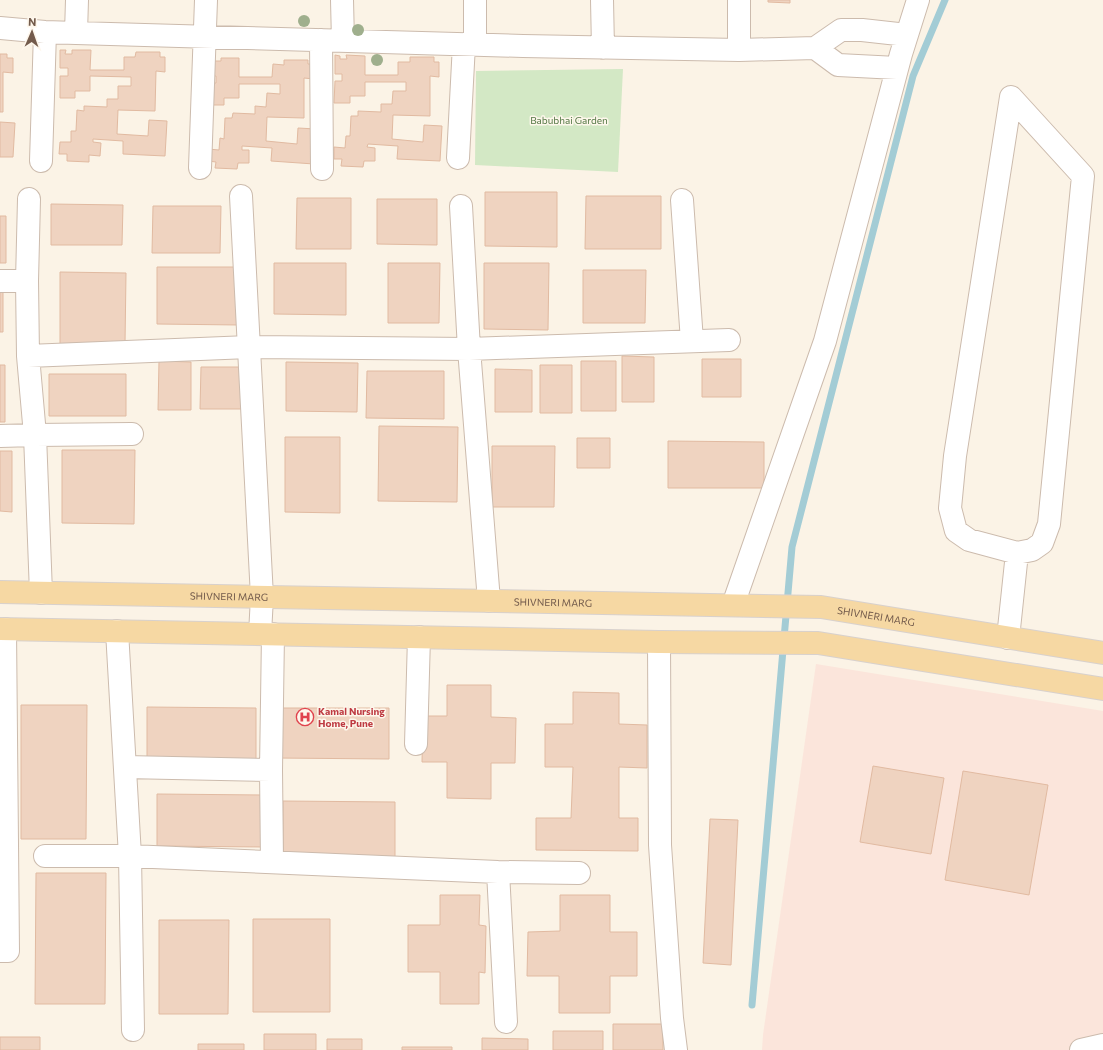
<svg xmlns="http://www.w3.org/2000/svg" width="1103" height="1050" viewBox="0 0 1103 1050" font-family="Commissioner,sans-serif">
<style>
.commercial{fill:#fbe5db}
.green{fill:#d3e8c5}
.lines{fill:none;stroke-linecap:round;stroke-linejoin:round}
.stream{stroke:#a3ccd5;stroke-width:7}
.building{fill:#efd3c0;stroke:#e1baa1}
.minor-casing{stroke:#ccbbad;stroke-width:24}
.major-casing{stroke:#d8d1cd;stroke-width:24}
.minor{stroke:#fff;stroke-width:22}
.major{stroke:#f6d8a3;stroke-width:22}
.tree{fill:#9faf8d}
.labels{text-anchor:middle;stroke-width:3;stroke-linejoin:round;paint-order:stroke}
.park-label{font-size:10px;fill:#547845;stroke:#fef7ec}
.street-label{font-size:10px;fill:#735b4c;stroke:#fef7ec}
.health-label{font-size:10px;font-weight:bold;fill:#be3a42;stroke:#fef7ec;text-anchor:start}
</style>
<rect width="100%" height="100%" fill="#fbf3e6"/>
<!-- commercial -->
<path class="commercial" d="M816 664 1103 711V1050H762L763 1035Z"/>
<!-- green -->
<path class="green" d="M623 69 618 172 475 165 476 71Z"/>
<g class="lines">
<!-- stream -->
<path class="stream" d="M752 1005 792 547 913 76 945 0"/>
</g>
<!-- building -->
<path class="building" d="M768 0H790V3L768 2Z
M60 50H66L65 54H72V50H91L90 70H124V57H135L136 52H160V57H165V72L156 71 155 111 118 110 117 134 148 136 149 120 167 121 165 156 123 154V141L93 139V142L101 143 100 156 89 155V162L67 161V154H59L60 142H71V131H76L77 110 84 111V106L107 107V99H118V86H131V77L90 76V91H75V98H60V76H68V68H60Z
M0 54H7V58H13V73L3 72V112H0Z
M335 55 340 56V59H347L346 55 365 56V75H398V62H410V57H434V62H439V77L430 76V116L393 115 392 139 423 142 424 125 442 126 440 161 397 159 398 146 368 144 367 147 375 148V161H364L363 167 341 166 342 159H334V147L345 148 346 136H350L351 116H358V111L381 112V104H392L393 91H406V82H365V96H350V103H334L335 81H342V74H335Z
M221 58H239V77H272L273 64 284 65V60H308V64H313L314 79 304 78V118L267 117 266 141 297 144 298 128 316 129 314 164 271 161 272 148 242 146V150H249V163H238L237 169 215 168 216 162 208 161V149L219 150 220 138 224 139 225 118H232L233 113 255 114V106L266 107 267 93 280 94V84H239V98H224V105H209V83H216V76H209L214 61H221Z
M0 122 15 123 13 157H0Z
M485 192H557V247L485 246Z
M586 196H661V249H585Z
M297 198H351V249H296Z
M377 199H437V245L377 244Z
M51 204 123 205 122 245H51Z
M153 206H221L220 253H152Z
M0 216H6V263H0Z
M274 263H346V315L274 314Z
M388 263H440L439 323H388Z
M484 263H549L548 330 484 329Z
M157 267H239V325L157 324Z
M583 270H646L645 323H583Z
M60 272 126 273 125 344H60Z
M0 290H3V332H0Z
M622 356 654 357V402H622Z
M702 359H741V397H702Z
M159 361 191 362V410H158Z
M581 361H616V411H581Z
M286 362 358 363 357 412 286 411Z
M0 365H5V422H0Z
M540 365H572V413H540Z
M201 367H243V409H200Z
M495 369 532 370V412H495Z
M367 371H444V419L366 418Z
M49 374H126V416H49Z
M379 426 458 427 457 502 378 501Z
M285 437H340V513L285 512Z
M577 438H610V468H577Z
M668 441 764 442V488H668Z
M492 446H555L554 507H492Z
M62 450H135L134 524 62 523Z
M0 451H12V512L0 511Z
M447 685H491V717L516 718 515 763H491V799L447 798V762H422L423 716H447Z
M573 692 619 693V724L647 725V768L619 767V818H638V851L536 850V818H571L573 767H545V724H573Z
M21 705H87L86 839H21Z
M147 707 256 708V763L147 762Z
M276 708H389V759L276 758Z
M873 766 944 778 931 854 860 842Z
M963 771 1048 785 1029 895 945 880Z
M157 794 263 795V847L157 846Z
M283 801 395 802V859H283Z
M710 819 738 820 731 965 703 963Z
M36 873H106L105 1004H35Z
M440 895H480L479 925 486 926 485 973 479 972V1004H440V972H408V925H440Z
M560 895H610V932H637V976H610V1013H559V976H527L528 932 560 931Z
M253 919H330V1012H253Z
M159 920H229L228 1014H159Z
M613 1024H663V1050H613Z
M553 1031H603V1050H553Z
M264 1034H316V1050H264Z
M0 1037H40V1050H0Z
M482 1038 528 1039V1050H482Z
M327 1039H362V1050H327Z
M198 1044H244V1050H198Z
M402 1047H452V1050H402Z"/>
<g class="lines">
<defs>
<path id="minor" d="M342 0 343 41
M602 0 603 48
M739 0V50
M0 28 45 32 76 33 523 46 739 50 815 48 841 30H862L907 35
M76 33 77 0
M321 40 322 169
M475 44V0
M815 48 838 65 897 68
M1011 97 1083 176 1049 524 1042 543 1032 550 1017 553 969 540 956 531 950 508 955 456Z
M458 158 464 44
M41 161 45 32
M200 168 206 0
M241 196 262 597 260 634
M29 199 27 281 28 356 35 435 41 593
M682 200 692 341
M461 206 469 349 489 601
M0 281H27
M28 356 249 347 469 349 729 340
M0 436 35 435 132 434
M733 605 825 341 901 54 918 0
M117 631 130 856 498 872 579 873
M1008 638 1017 553
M659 642 660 845 672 1018 676 1050
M416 744 419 637
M125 767 271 770
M45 856H130L133 1030
M272 862 271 770 273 634
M498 872 506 1022
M0 951H8L5 629
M1081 1050 1103 1045"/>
<g id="major">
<path id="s1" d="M0 592 821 607 1103 653"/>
<path d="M0 629 659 642 818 643 1103 689"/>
</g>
</defs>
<!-- minor casing -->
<use href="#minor" class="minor-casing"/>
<!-- major casing -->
<use href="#major" class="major-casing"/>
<!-- minor -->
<use href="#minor" class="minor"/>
<!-- major -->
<use href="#major" class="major"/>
</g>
<!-- trees -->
<g class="tree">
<circle cx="304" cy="21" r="6"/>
<circle cx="358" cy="30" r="6"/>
<circle cx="377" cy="60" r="6"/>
</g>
<!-- icons -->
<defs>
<symbol id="hospital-ring" viewBox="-11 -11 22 22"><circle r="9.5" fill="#fef7ec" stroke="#e0444e" stroke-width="1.5"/><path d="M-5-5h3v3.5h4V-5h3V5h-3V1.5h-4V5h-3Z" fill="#e0444e"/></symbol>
</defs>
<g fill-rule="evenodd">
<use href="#hospital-ring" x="295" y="707" width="20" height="20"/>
</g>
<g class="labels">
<!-- park labels -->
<g class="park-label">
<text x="569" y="124">Babubhai Garden</text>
</g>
<!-- street labels -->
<g class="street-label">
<text dy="4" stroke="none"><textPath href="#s1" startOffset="229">SHIVNERI MARG</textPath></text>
<text dy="4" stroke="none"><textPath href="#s1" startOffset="553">SHIVNERI MARG</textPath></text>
<text dy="4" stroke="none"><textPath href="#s1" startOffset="877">SHIVNERI MARG</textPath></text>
</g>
<!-- health labels -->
<g class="health-label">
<text x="318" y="715">Kamal Nursing<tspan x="318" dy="12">Home, Pune</tspan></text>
</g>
</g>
<!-- north arrow -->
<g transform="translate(32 32) rotate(2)" stroke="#fef7ec" stroke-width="3" paint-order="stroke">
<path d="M0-3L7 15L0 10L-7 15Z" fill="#735b4c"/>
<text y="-6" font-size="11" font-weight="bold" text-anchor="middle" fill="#735b4c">N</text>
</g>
</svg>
